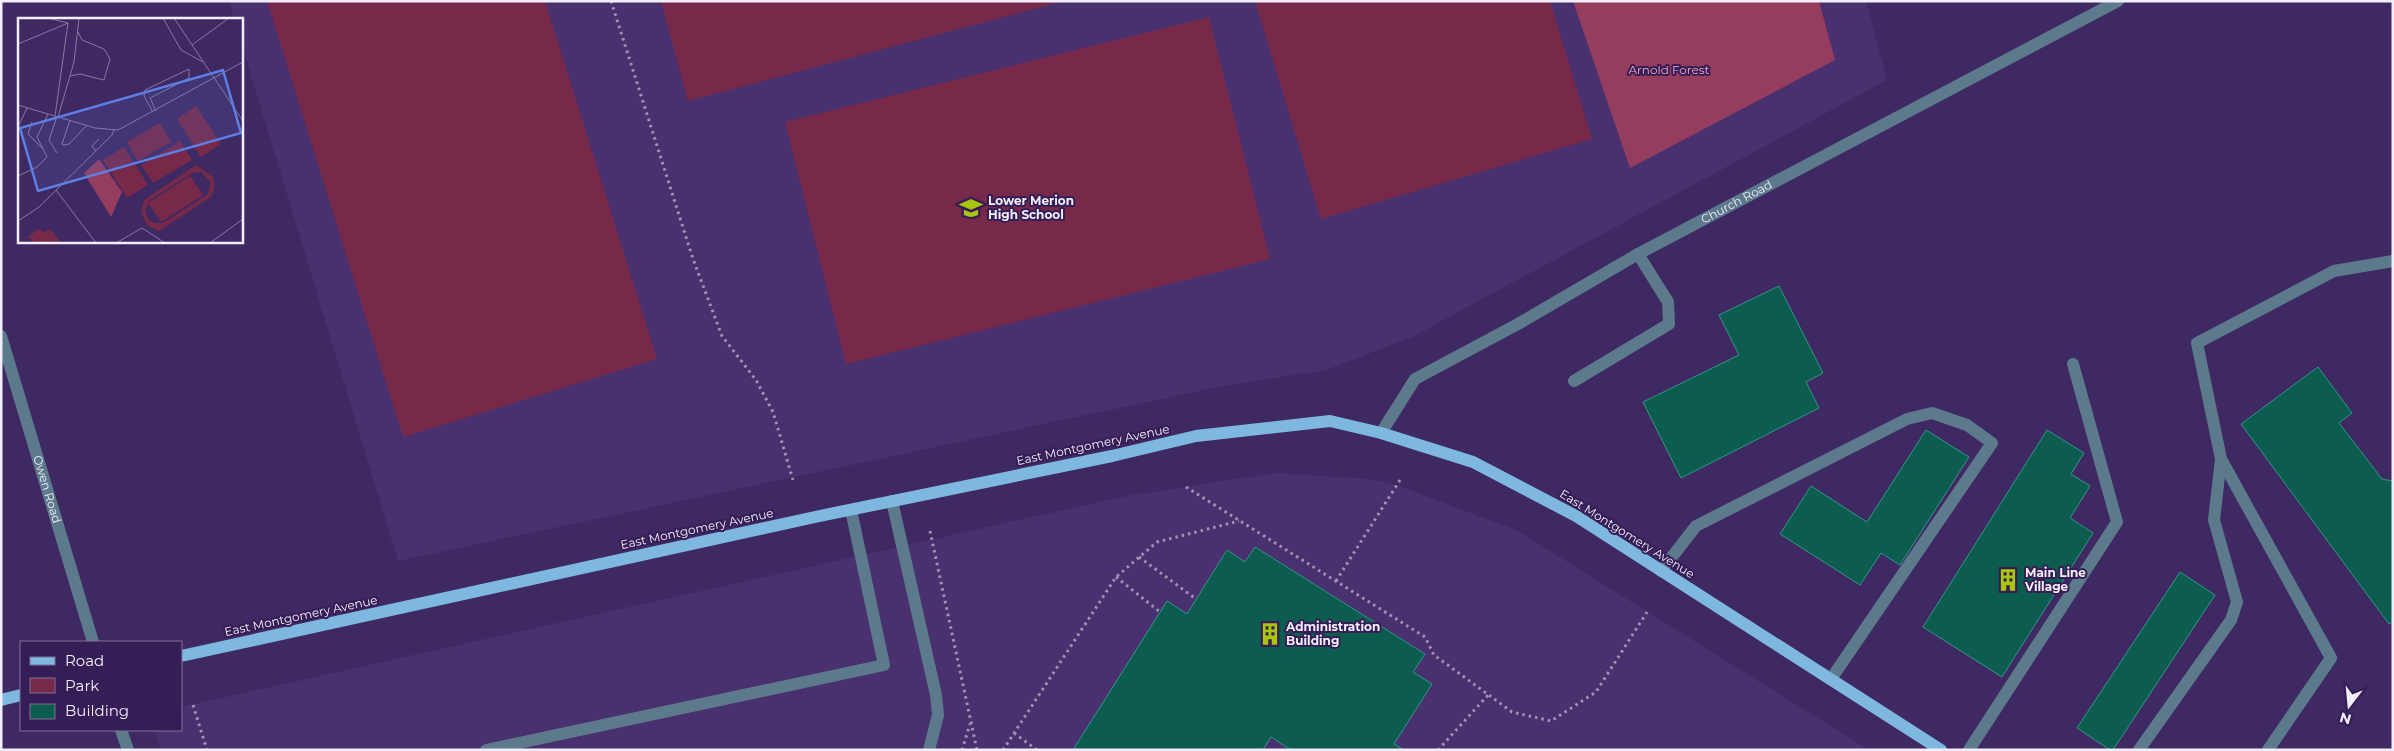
<svg xmlns="http://www.w3.org/2000/svg" width="2394" height="751" viewBox="0 0 2394 751" font-family="Montserrat,sans-serif">
<style>
.built{fill:#493170}
.green{fill:#762948}
.forest{fill:#953d5f}
.building{fill:#0c5c50;stroke:#309785}
.lines{fill:none;stroke-linecap:round;stroke-linejoin:round}
.path{stroke:#a093b5;stroke-width:3;stroke-dasharray:2.5 4;stroke-linecap:butt}
.service{stroke:#5d798c;stroke-width:12}
.minor{stroke:#5d798c;stroke-width:12}
.tertiary{stroke:#5d798c;stroke-width:12}
.primary{stroke:#7eb8e0;stroke-width:12}
.labels{text-anchor:middle;stroke-width:4;stroke-linejoin:round;paint-order:stroke}
.park-label{font-size:12px;fill:#f6abc3;stroke:#351e56}
.poi-label{font-size:12px;font-weight:bold;fill:#f2eefc;stroke:#351e56;text-anchor:start}
.street-label{font-size:12px;fill:#f2eefc;stroke:#351e56}
.inset-road{fill:none;stroke:#8778a0;stroke-width:1}
.view{fill:#5d7ee3;fill-opacity:0.15;stroke:#5d7ee3;stroke-width:2.5}
.inset-edge{fill:none;stroke:#f2eefc;stroke-width:2.5}
</style>
<rect width="100%" height="100%" fill="#3f2962"/>
<!-- built -->
<path class="built" d="M229 1H1866L1887 80 1412 337 1326 370 1218 387 398 561 241 42V19H234Z
M1276 473 1369 479 1399 486 1518 531 1869 750H161L155 732 157 730H181V707L1127 496Z"/>
<!-- green -->
<path class="green" d="M267 1H545L657 359 403 437Z
M661 1H1064L688 101Z
M1255 1H1550L1592 139 1321 219Z
M1209 17 1270 259 846 364 785 122Z"/>
<!-- forest -->
<path class="forest" d="M1573 1H1819L1835 60 1630 168Z"/>
<!-- building -->
<path class="building" d="M1779 286 1823 373 1806 382 1819 408 1681 478 1643 402 1739 355 1719 315Z
M2318 367 2352 413 2339 423 2382 479 2393 481V621L2389 624 2241 424Z
M1926 430 1969 457 1900 565 1881 553 1860 585 1780 534 1811 486 1867 522Z
M2047 430 2084 453 2071 474 2090 486 2070 518 2093 533 2002 677 1923 627Z
M1255 547 1425 654 1413 672 1432 684 1394 744 1404 750H1291L1271 737 1263 750H1073L1167 601 1187 614 1227 550 1245 562Z
M2180 572 2215 595 2113 750H2110L2077 728Z"/>
<g class="lines">
<!-- path -->
<path class="path" d="M611 1 693 259 722 336 756 380 773 412 793 480
M1186 487 1425 637 1434 655 1512 712 1551 721 1596 692 1647 612
M930 531 977 750
M1139 557 1196 599
M1116 577 1160 612
M1336 581 1400 480
M193 705 207 750
M1014 733 1037 750
M962 750 970 724
M1003 750 1116 577 1157 542 1239 521
M1438 750 1489 694"/>
<!-- service -->
<path class="service" d="M1574 381 1669 324 1668 302 1638 254
M892 501 936 695 938 715 929 750
M1661 571 1696 526 1907 419 1932 413 1967 425 1992 443 1831 679
M486 750 884 665 851 510
M1969 750 2117 522 2073 364
M2139 750 2231 620 2237 602 2214 520 2221 459
M2268 750 2331 658 2221 459 2197 343 2334 271 2393 261"/>
<!-- minor -->
<g class="minor">
<path id="s1" d="M1 336 93 642"/>
<path d="M121 730 128 750"/>
</g>
<!-- tertiary -->
<path class="tertiary" id="s2" d="M1381 433 1415 379 1518 324 1638 254 2118 1"/>
<!-- primary -->
<path class="primary" d="M181 656 815 517 1112 456 1196 436 1330 421 1381 433 1473 462 1576 516 1941 750
M1 700 21 695"/>
</g>
<!-- icons -->
<defs>
<symbol id="school-bare" viewBox="-9 -9 18 18"><path d="M0-5L7-2L0 1L-7-2ZM-4 1L0 2.5L4 1V4Q0 6-4 4Z" fill="#acc610" stroke="#351e56" stroke-width="2.5" paint-order="stroke"/></symbol>
<symbol id="building-bare" viewBox="-9 -9 18 18"><path d="M-4-6H4V6H1V3H-1V6H-4ZM-2.5-4.3h1.7v1.8h-1.7ZM.8-4.3h1.7v1.8H.8ZM-2.5-1h1.7V.8h-1.7ZM.8-1h1.7V.8H.8Z" fill="#acc610" stroke="#351e56" stroke-width="2.5" paint-order="stroke"/></symbol>
</defs>
<g fill-rule="evenodd">
<use href="#school-bare" x="955" y="192" width="32" height="32"/>
<use href="#building-bare" x="1992" y="564" width="32" height="32"/>
<use href="#building-bare" x="1254" y="618" width="32" height="32"/>
</g>
<g class="labels">
<!-- park labels -->
<g class="park-label">
<text x="1669" y="74">Arnold Forest</text>
</g>
<!-- poi labels -->
<g class="poi-label">
<text x="988" y="205">Lower Merion<tspan x="988" dy="14">High School</tspan></text>
<text x="2025" y="577">Main Line<tspan x="2025" dy="14">Village</tspan></text>
<text x="1286" y="631">Administration<tspan x="1286" dy="14">Building</tspan></text>
</g>
<!-- street labels -->
<g class="street-label">
<text dy="4" stroke="none"><textPath href="#s2" startOffset="431">Church Road</textPath></text>
<text transform="translate(1093 445) rotate(-12)" y="4">East Montgomery Avenue</text>
<text dy="4" stroke="none"><textPath href="#s1" startOffset="160">Owen Road</textPath></text>
<text transform="translate(697 529) rotate(-12)" y="4">East Montgomery Avenue</text>
<text transform="translate(1627 534) rotate(32)" y="4">East Montgomery Avenue</text>
<text transform="translate(301 616) rotate(-12)" y="4">East Montgomery Avenue</text>
</g>
</g>
<!-- overview -->
<g transform="translate(18 18)">
<rect width="225" height="225" fill="#3f2962"/>
<path d="M178 88 203 126 183 139 159 101ZM142 105 153 124 120 143 109 124ZM162 123 174 142 135 165 123 147ZM106 129 130 167 109 180 85 142ZM178 147 195 159 197 169 193 179 141 213 129 207 123 194 126 182ZM183 154 193 164 189 177 145 205H136L130 201 127 192 132 182 174 155ZM172 158 185 177 143 204 130 185ZM21 211 26 214 32 211 43 225H17L11 219 0 225Z" fill="#762948" fill-rule="evenodd"/>
<path d="M81 141 104 174 93 199 66 155Z" fill="#953d5f"/>
<path class="inset-road" d="M30 0 50 5M145 0 163 32 185 44M156 0 225 103M0 26 50 5M174 27 211 0M52 58 62 56 86 62 92 41 86 31 64 22 60 14M0 87 77 110 100 112 225 44M135 94 126 78 127 72 171 51V60L132 80 138 93M37 98 50 5M39 98 31 122 39 135M40 99 56 44 61 0M52 102 44 126 46 127 51 126 69 107M14 104 10 116 24 130M0 109 9 90M78 133 74 128 81 121M0 158 19 149 29 139 19 119 30 96M38 172 78 225M0 203 21 189 94 117 96 112M98 225 124 210 147 225M192 225 225 201"/>
<path class="view" d="M205 52 223 115 20 173 2 110Z"/>
<rect width="225" height="225" class="inset-edge"/>
</g>
<!-- border -->
<rect width="2394" height="751" fill="none" stroke="#f2eefc" stroke-width="5"/>
<!-- legend -->
<rect x="20" y="641" width="162" height="90" fill="#351e56" stroke="#817198"/>
<rect x="30" y="657" width="25" height="8" fill="#7eb8e0" stroke="#817198"/>
<text x="65" y="666" font-size="15" fill="#f2eefc">Road</text>
<rect x="30" y="678" width="25" height="15" fill="#762948" stroke="#817198"/>
<text x="65" y="691" font-size="15" fill="#f2eefc">Park</text>
<rect x="30" y="704" width="25" height="15" fill="#0c5c50" stroke="#817198"/>
<text x="65" y="716" font-size="15" fill="#f2eefc">Building</text>
<!-- north arrow -->
<g transform="translate(2349 706) rotate(196)" stroke="#351e56" stroke-width="4" paint-order="stroke">
<path d="M0-4L9 19L0 12L-9 19Z" fill="#f2eefc"/>
<text y="-8" font-size="14" font-weight="bold" text-anchor="middle" fill="#f2eefc">N</text>
</g>
</svg>
